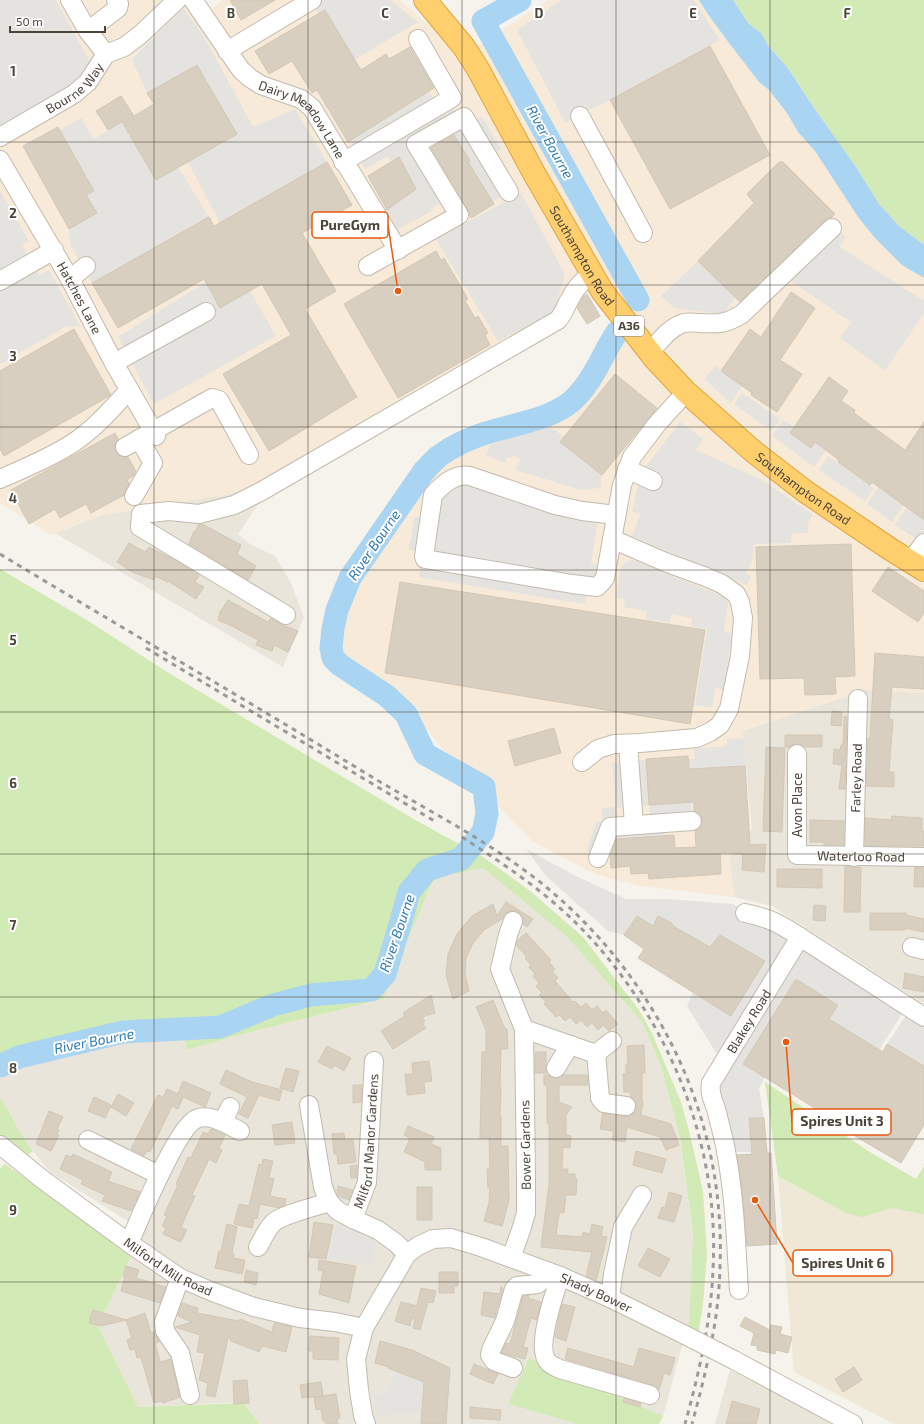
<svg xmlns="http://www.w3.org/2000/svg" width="924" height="1424" viewBox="0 0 924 1424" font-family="'Exo 2',sans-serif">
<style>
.residential{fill:#eae5da}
.commercial{fill:#f7ead8}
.industrial{fill:#e6e2dd}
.education{fill:#efe8d6}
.green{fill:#d2eab5}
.parking{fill:#e5e3e0}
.water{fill:#a9d4f2}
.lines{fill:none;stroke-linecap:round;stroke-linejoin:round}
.river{stroke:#a9d4f2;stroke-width:23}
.building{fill:#d8cfc1;stroke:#d3c7b4}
.minor-casing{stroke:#c2bbae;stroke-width:20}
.highway-casing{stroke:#e0a43c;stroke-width:24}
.minor{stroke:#fff;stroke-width:18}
.highway{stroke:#ffcf6e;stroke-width:22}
.rail{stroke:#9a9a9a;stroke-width:3;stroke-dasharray:5 5;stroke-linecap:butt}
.minor-bridge-casing{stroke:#c2bbae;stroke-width:20;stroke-linecap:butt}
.minor-bridge{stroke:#fff;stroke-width:18}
.grid{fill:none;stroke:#4b4439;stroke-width:1;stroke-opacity:0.55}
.labels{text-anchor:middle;stroke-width:4;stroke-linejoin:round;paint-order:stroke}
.shield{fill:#fff;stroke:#817c74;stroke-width:1}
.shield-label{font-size:12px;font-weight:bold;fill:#4b4439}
.street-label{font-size:13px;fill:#4b4439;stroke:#fff}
.water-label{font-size:14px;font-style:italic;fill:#2e7ab2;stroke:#fff}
.grid-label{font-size:13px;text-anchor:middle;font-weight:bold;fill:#4b4439;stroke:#fff;stroke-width:4;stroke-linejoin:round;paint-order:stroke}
.leader{fill:none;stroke:#e8590c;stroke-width:1.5}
.callout-dot{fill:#e8590c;stroke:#fff;stroke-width:1.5}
.callout{fill:#fff;stroke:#e8590c;stroke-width:1.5}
.callout-label{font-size:14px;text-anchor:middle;font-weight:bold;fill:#4b4439}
</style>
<rect width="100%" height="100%" fill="#f6f3ec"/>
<!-- residential -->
<path class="residential" d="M260 481 267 491 238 534 250 544 275 556 290 581 304 617 283 667 55 533 102 515 240 492Z
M866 690 924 693V1004L772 906 734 897 727 834 752 830 742 731Z
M483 868 567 937 642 1022 661 1066 679 1134 693 1233 689 1320 663 1416 529 1358 508 1404 578 1424H259L244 1402 138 1407 98 1326 143 1231 50 1172 33 1151 26 1142 0 1097V1059L88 1032 181 1022 187 1050 243 1034 383 999 434 878Z
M730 1370 835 1424H715Z"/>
<!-- commercial -->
<path class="commercial" d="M0 0H200L210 11 222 0H399L465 54 548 0H699L707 13 729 43 759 82 769 90 787 113 798 132 815 151 858 217 875 238 924 278V693L866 690 742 731 751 829 727 835 734 897 640 886 595 874 532 841 441 747 395 691 341 655 353 582 399 514 442 459 560 413 586 394 622 335 584 287 554 317 240 492 102 515 51 535 0 503Z"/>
<!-- industrial -->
<path class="industrial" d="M416 189 432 211 397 230 387 210 405 195Z"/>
<!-- education -->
<path class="education" d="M873 1154 924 1184V1424H894L794 1372 778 1176 846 1213Z"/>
<!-- green -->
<path class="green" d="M733 0H924V245L899 226 879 204 856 167 812 105 787 67 769 47 761 33 748 23Z
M0 569 90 622 167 672 417 821 483 857 529 890 583 937 639 1010 652 1033 681 1102 689 1131 703 1191 705 1222 707 1255 703 1304 698 1336 686 1331 689 1320 693 1233 680 1138 661 1066 642 1022 567 937 483 868 434 878 383 999 243 1034 187 1050 181 1022 88 1032 0 1059Z
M765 1082 873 1154 916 1179 924 1166V1214L891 1208 862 1217 846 1213 778 1176Z
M0 1097 26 1142 33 1151 25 1157 0 1139Z
M5 1164 132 1254 98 1326 138 1407 244 1403 259 1424H0V1168Z
M529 1358 663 1416 659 1424H578L508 1404Z"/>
<!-- parking -->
<path class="parking" d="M0 0H56L95 71 0 127Z
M311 0H390L418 22 354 60 325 10 319 14Z
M561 0H694L720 40 610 100 565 122 517 30Z
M183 8 202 33 253 127 295 109 327 162 220 223 188 162 237 133 197 65 147 93 132 59Z
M429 92 434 99 355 148 350 141Z
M452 106 456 116 406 146 440 203 431 209 416 189 405 195 388 156 365 169 360 160Z
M482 117 501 149 488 157 509 192 492 202 468 162 453 134Z
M81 118 94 139 122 123 156 180 178 167 209 217 92 283 71 246 69 229 97 213 86 195 93 191 60 130Z
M0 191 29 241 22 245 39 275 49 270 80 326H67L0 364Z
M521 193 565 274 554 312 498 341 436 239Z
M832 217 845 238 840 247 924 301V313L885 371 840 338 851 322 777 272Z
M698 261 736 298 722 314 674 308 661 296Z
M206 282 220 307 250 291 276 336 154 404 118 337Z
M715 366 742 386 731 403 704 379Z
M742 393 780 419 772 431 734 404Z
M783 420 794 427 790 433 811 448 815 442 826 450 814 467 772 435Z
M680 422 703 439 696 450 762 480 813 515 808 523V533L791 534V543L754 544 753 558 746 574 751 576 747 585 632 536 641 513 632 512 638 486 647 465Z
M546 424 564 437 560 442 602 475 600 488 581 490 558 483 516 470 520 459 514 456 507 458 505 463 486 455 490 446 494 441Z
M828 456 874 488 865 501 819 470Z
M457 481 598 518 591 564 600 566 598 579 588 592 585 604 419 577 421 565 418 551 409 550 414 517 424 518Z
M879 487 904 505 892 522 867 504Z
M906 508 924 520V544L895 525Z
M633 560 720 595 727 601 728 604 724 631 732 633 724 690 715 688 712 708 695 705 707 629 691 626 692 618 671 614 670 623 646 619 647 611 624 607 625 599 616 598 621 566 625 563Z
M744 738 745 766 688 770V759H695L694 749 727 746V739Z
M646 760 649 805 640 806 637 761Z
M612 763H622L625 807 616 808 617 817 602 818V808L616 807Z
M691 801 692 812 650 815 649 804Z
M597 821 605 824 595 854 586 851Z
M665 829V835L609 839V833Z
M526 849 574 875 626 899H667L733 904 788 940 718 1056 687 1006 693 992 765 961 721 935 710 947 658 916 653 926 624 935 608 931 547 877Z
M801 943 905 1009 879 1050 829 1019 838 1004 796 979 744 1064 765 1077 759 1088 764 1118H749L751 1152H722L708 1099Z
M909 1011 924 1020V1066L887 1044Z
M346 1225 376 1241 372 1265 329 1259 335 1226Z
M395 1372 424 1382 422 1413 375 1415 372 1391 377 1394H382L390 1389Z"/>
<!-- water -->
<path class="water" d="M699 0H733L748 23 761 33 769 47 787 67 812 105 856 167 879 204 899 226 924 245V278L902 265 875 238 858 217 815 151 798 132 787 113 769 90 759 82 729 43 707 13Z"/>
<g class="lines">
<!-- river -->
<path class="river" d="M520 0 483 21 638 300
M0 1066 19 1057 123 1032 220 1027 273 1005 311 995 371 990 385 974 401 921 409 892 427 870 461 859 483 832 487 814 484 787 425 754 406 714 387 696 340 665 333 658 331 648 333 629 337 610 350 578 424 471C429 466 434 460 439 456 453 446 470 438 486 433 513 424 550 420 572 401 593 382 602 355 617 332"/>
</g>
<!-- building -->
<path class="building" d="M230 0H275L241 20Z
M325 10 361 70 386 54 389 59 410 47 434 88 348 142 317 90 312 93 292 61 269 74 255 51Z
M710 46 770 155 670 209 610 100Z
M197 65 237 134 156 180 122 122 108 130 96 111 121 96 134 116 154 104 147 93Z
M58 127 94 191 86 195 97 213 69 229 23 146Z
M454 135 470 161 468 162 494 204 471 218 468 210 431 148Z
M399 157 416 189 387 210 368 176Z
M327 162 352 205 302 233 336 291 305 309 357 397 269 451 223 374 291 335 262 284 220 308 204 279 118 328 92 283 209 217 214 226Z
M779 162H783L835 214 831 218 825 220 740 302 698 261 754 203 747 194Z
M436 251 441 260 444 258 468 299 465 301 475 318 478 316 488 333 485 335 490 345 398 398 344 304Z
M791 292 815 308 780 360 802 374 777 412 751 395 752 393 721 371 750 329 761 337Z
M587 294 600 316 587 324 577 308 584 296Z
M74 329 111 395 4 456 0 449V371Z
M615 374 657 408 602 475 560 442Z
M829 377 848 391 841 401 855 410 854 413 905 450 924 422V520L872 482 870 485 838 462 839 460 815 442 811 448 790 433Z
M115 433 118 439 115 446 116 452 120 456 128 457 136 471 133 476 127 480 129 483 124 495 91 513 86 504 60 518 55 509 29 524 11 490Z
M199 524H202L241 545 237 554 256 566 248 580 189 544 194 531 195 532Z
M129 543 145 552 149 547 175 560 199 575 195 582 204 587 196 599 168 581V582L155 576 154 580 132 572 117 562Z
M851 544 855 676 835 677 836 694 805 695 804 678 760 679 756 547Z
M888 567 924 591V613L918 622 872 591Z
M400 582 705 630 690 724 385 673Z
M228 600 268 622 271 618 281 624 298 631 288 652 274 645 272 651 256 645 258 640 232 626 218 620 220 612Z
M875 653 924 657V689L892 687 889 719 893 720 889 772H894V787L866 786 868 738H870Z
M832 711 842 712 841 726 831 725Z
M844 716 847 717 845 789H839L842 765 833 764 834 749 840 750 841 745H843Z
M554 728 561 753 515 766 508 741Z
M785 735H822V747H805L802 745 797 744 792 745 789 747H785Z
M766 747 785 748 782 832 763 831Z
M688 756 689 769 745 766 750 845 766 844 764 872 742 870 743 854 720 852 721 874 649 879 648 873 631 874 630 866 611 868 610 855 617 839 674 835 675 848 696 847 695 831 701 826 702 821 700 815 694 811V802L649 805 646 759Z
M892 816 922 818V831H924V846H865V818L891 820Z
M810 820 844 821V845H824V842H810Z
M845 866 854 867H861L860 912H844Z
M915 867H924V887H914Z
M777 869H822V888L777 887Z
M506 902 533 919 527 927 523 924V919L521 914 516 911H511L506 913 502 919 484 930 473 943 466 958 465 974 469 991 453 999 446 975 448 954 457 934 472 916 493 904 497 916Z
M814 905 826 906 825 921 813 920Z
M870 913H906V915L924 919V932L905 928V930H870Z
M637 916 653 926 658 916 670 922 675 927 710 947 720 935 765 961 731 1016 638 958 644 949 624 935Z
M526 933 551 960 549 962 555 969 552 971 558 978 555 981 573 1002 575 1001 581 1007 586 1003 592 1010 597 1006 603 1013 606 1010 618 1024 609 1031 603 1025 598 1030 592 1023 587 1027 581 1020 576 1024 570 1017 565 1021 559 1015 556 1017 544 1004 546 1002 539 995 542 993 536 986 539 983 533 976 535 974 529 967 531 965 525 958 527 957 516 945 518 940Z
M905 973 924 977V992L903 988Z
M796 979 838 1005 829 1019 883 1052 887 1044 924 1066V1125L901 1163 838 1126 839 1123 743 1064Z
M431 995 435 1013 422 1017 425 1021 422 1023 426 1028 393 1049 381 1031 405 1016 403 1013Z
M493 1000 505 1029H507L508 1049H501L500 1088H501L500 1117H501V1146H508L509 1200 502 1226 484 1221 489 1203 490 1188H488L487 1169H490L489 1138H480L482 1052H486V1030L476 1007Z
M644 1045 645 1073H642V1102H643L641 1115 671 1124 679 1145 666 1150 660 1137 627 1127 625 1142 612 1140 614 1131 600 1129 603 1113 627 1117 634 1112 636 1107V1102L630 1097 631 1092H624L623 1074H626V1064H628L627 1046Z
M327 1046 351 1058 344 1071 334 1065 332 1069 318 1062Z
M536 1052H546V1068L547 1073H535V1055Z
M429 1061 432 1081 424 1082 425 1093 407 1095 405 1074H413L412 1063Z
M286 1068 299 1071 293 1092 280 1088Z
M226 1070 252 1082 282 1090 279 1101 259 1095 248 1118 239 1114 247 1097 220 1084Z
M544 1075H548L551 1077 556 1078 564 1075H587L588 1085H559V1102L572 1107 566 1115V1135L571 1136 570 1148 563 1147 562 1169H568L567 1174H575V1178L577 1179 576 1195H566L564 1213H559L556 1235 582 1237 583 1232 590 1234 592 1224 603 1227 601 1236 607 1237 596 1281 586 1276 592 1252 541 1247 549 1184V1124H547V1085H544Z
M183 1081 211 1093 205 1107 183 1097 178 1109 172 1106 150 1152 147 1151 144 1156 131 1149 158 1095 163 1097 167 1089 178 1094Z
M353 1085H362L361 1102 353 1103Z
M118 1094 134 1103 126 1116 111 1107Z
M94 1097 111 1105 105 1118 88 1111Z
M49 1111 63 1117 57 1129 59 1130 57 1134 59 1135 51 1151 36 1144Z
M749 1118H764L767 1153H771L777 1244 747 1246 742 1189 737 1155 752 1154Z
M292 1122 295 1143 275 1145 272 1125Z
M408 1126 434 1137 431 1144 441 1148V1170H425V1162L404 1152 410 1138 404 1135Z
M211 1129 225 1135 219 1148 222 1150 216 1163 209 1159 192 1195 195 1196 181 1227 187 1230 181 1242 163 1234 166 1228 162 1226 167 1216 164 1215 178 1185 176 1184 188 1157 191 1158 203 1132 208 1134Z
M344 1133 345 1141 353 1140 356 1162 338 1164 337 1154H334L332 1134Z
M636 1151 666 1159 662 1173 633 1165Z
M73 1154 112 1172 108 1181 140 1192 131 1211 102 1201 105 1195 81 1184 83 1180 60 1169 66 1155 72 1157Z
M263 1159 273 1161 269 1177 274 1179 270 1196 286 1199 285 1205 279 1208 260 1204 257 1219 254 1218 252 1228 234 1224 239 1204 249 1206 259 1164 262 1165Z
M357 1165V1178H351L350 1166Z
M338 1186 353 1190 349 1200 338 1196 337 1193Z
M417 1187H432V1220H417Z
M669 1192 682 1196 674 1222 658 1218 662 1207 665 1208Z
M314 1222 333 1225 326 1259 309 1257Z
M227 1224 237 1227 232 1253 234 1254 233 1258 245 1260 242 1274 215 1268 219 1251H221Z
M648 1248 670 1259 660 1277 638 1266Z
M319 1260 356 1266 349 1303 319 1294 323 1271 318 1270Z
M126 1266 139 1270 136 1278 166 1287 160 1303 121 1291 125 1277 123 1276Z
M246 1270 258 1273 256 1285 244 1282Z
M439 1272H458V1286H454V1293H439Z
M501 1287 503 1288 498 1306H497L495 1318 481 1315 484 1292 500 1294Z
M421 1288 436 1291 433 1303 428 1302 420 1330 413 1328 415 1319 412 1318 410 1326 395 1321 401 1302 417 1306Z
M529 1295 528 1298 541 1302 537 1320 531 1318 523 1347 528 1348 525 1359 501 1353 506 1343 510 1344 523 1296Z
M182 1303 198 1308 197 1313 239 1321 240 1319 272 1332 274 1323 292 1327 286 1352 262 1346 259 1352 231 1341 229 1334 215 1397 206 1395 208 1383 199 1380 205 1353 197 1352 200 1335 175 1327 192 1322 178 1316Z
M562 1304 575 1307 566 1341 555 1337Z
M93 1310 126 1320 145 1313 151 1333 155 1332 158 1339 159 1342 155 1343 160 1362 171 1359 180 1397 163 1403 162 1401 154 1403 141 1357 137 1358 135 1349 130 1350 127 1340 132 1338 126 1320 101 1326 89 1323Z
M745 1317 770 1330 771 1325 782 1327 780 1334 792 1337 788 1353 776 1350 775 1354 757 1350V1346L751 1345 754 1333 740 1326Z
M310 1336 339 1338 338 1360 313 1359V1351H309Z
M380 1341 412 1350 450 1368 446 1424H421L424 1382 388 1368 389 1367 375 1363Z
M568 1348 634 1367 639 1348 675 1358 670 1375 664 1373 659 1390 653 1385 565 1359Z
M474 1364 498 1374 493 1384 470 1374Z
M854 1367 862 1380 843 1392 835 1379Z
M247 1380 249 1403 234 1404 233 1381Z
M321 1382 323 1396 302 1398 300 1385Z
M336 1394 340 1418 337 1419 338 1424H326L325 1421H323L321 1409 316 1410 314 1397Z
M624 1398 641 1403 640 1407 623 1402Z
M732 1401 760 1409 756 1424H726Z
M470 1407 501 1410 500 1420 470 1418Z"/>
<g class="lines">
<defs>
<g id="minor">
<path d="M70 0 88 31 106 54"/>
<path id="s1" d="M193 0 241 70 250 78 261 85 301 99 306 103 312 108 398 250"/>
<path d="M88 31 118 8 119 4 116 0"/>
<path d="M227 51 312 0"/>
<path d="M580 116 643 233"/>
<path id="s2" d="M0 137 74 94 88 82 106 54 124 47 140 35 177 0"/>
<path id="s3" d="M0 160 70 279 114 363 156 436"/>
<path d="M343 162 452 98 418 39"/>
<path d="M368 266 459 215 416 144 464 117 509 192"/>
<path d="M70 279 86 266"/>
<path d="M0 281 54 250"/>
<path d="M657 344C664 336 671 328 681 324 687 321 693 323 700 323 719 324 726 324 742 314L832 228"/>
<path d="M114 363 206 312"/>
<path d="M125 447 212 398 219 400 249 455"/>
<path d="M627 469 653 481"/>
<path d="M0 479C25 468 50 458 73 443 94 429 112 409 129 390"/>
<path d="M134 496 153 463 139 439"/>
<path d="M616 515 582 511 555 505 470 476C455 473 443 484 433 495L424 556 425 559 572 584 597 587 601 583 605 578 622 485 632 457 657 424 686 392"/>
<path d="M916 554 924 543"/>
<path d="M286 615 140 527 141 514 169 511 199 514 234 505 260 492 558 320C564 313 566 305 571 297 576 287 583 281 592 273"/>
<path d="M628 744 634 824"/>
<path id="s4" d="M797 754V855L924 857"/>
<path d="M582 762 598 749 614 744 640 743 697 738 710 732 720 725 729 709 740 656 743 618 740 602 736 594 722 584 706 577 665 562 612 539"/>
<path id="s5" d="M854 857 858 699"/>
<path d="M598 858 610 827 692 821"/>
<path d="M745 913C769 918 779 923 800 937"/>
<path d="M912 947 924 950"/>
<path d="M524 1029 593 1053 598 1052 612 1041"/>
<path d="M596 1053 600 1098 604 1103 626 1106"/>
<path d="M556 1068 570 1045"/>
<path d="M309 1105 323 1187 329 1202 338 1211 353 1219 378 1230 396 1243 407 1254"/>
<path d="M223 1122 230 1107"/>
<path d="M88 1140 159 1175"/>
<path id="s6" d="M0 1145 42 1179 129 1243 180 1278 213 1292 254 1307 300 1318 335 1322 364 1328"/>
<path id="s7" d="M353 1219 367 1182 374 1061"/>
<path d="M129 1243C140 1219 176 1129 196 1119 210 1113 228 1125 240 1131"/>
<path d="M258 1247C263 1239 266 1230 273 1223 283 1214 315 1207 329 1202"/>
<path d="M511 1258 521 1230 526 1213V1177L524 1029 500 969 508 935 513 921"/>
<path d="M560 1276C555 1293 534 1350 549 1363 551 1365 556 1367 560 1369L650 1395"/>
<path d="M180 1278 164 1322 165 1331 180 1353 190 1395"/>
<path id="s8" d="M739 1290C736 1245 735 1201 727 1157 725 1142 720 1125 716 1109 713 1100 709 1093 711 1083L800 937 924 1017"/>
<path d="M610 1298 613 1274 623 1227 642 1195"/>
<path d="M734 1360 853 1424"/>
<path d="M513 1368 494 1361 490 1355 491 1350 505 1321 514 1289 517 1286 538 1284 549 1272"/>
<path id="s9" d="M366 1424 363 1415 359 1390 356 1359 364 1328 407 1254 418 1246 433 1239 451 1238 481 1247 560 1276 610 1298 685 1335"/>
</g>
<g id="highway">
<path id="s10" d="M425 0 464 47 478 69 535 175 602 291 655 359 686 392 754 452 806 492 890 549 924 570"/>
</g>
</defs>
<!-- minor casing -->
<use href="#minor" class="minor-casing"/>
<!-- highway casing -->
<use href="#highway" class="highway-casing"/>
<!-- minor -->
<use href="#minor" class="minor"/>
<!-- highway -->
<use href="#highway" class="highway"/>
<!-- rail -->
<path class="rail" d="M0 554C122 628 245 699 367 774 425 809 487 840 540 882 656 975 726 1116 720 1266 719 1320 706 1372 692 1424
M146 648 436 822
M462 837C502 863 543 890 577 924 666 1013 720 1141 713 1269 711 1322 699 1373 685 1424"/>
<defs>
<path id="minor-bridge" d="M685 1335 734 1360"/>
</defs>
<!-- minor-bridge casing -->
<use href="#minor-bridge" class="minor-bridge-casing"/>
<!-- minor-bridge -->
<use href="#minor-bridge" class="minor-bridge"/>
</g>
<!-- grid -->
<path class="grid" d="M154 0V1424M308 0V1424M462 0V1424M616 0V1424M770 0V1424M0 142H924M0 285H924M0 427H924M0 570H924M0 712H924M0 854H924M0 997H924M0 1139H924M0 1282H924"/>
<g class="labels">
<!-- shield labels -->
<rect class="shield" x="614" y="316" width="30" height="20" rx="3"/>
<g class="shield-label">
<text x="629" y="330">A36</text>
</g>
<!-- street labels -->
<g class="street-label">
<text dy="5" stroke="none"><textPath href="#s2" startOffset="90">Bourne Way</textPath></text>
<text dy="5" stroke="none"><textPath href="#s1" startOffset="166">Dairy Meadow Lane</textPath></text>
<text dy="5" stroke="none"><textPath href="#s10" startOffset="301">Southampton Road</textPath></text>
<text dy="5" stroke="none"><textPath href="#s3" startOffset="159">Hatches Lane</textPath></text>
<text dy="5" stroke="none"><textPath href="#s10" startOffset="625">Southampton Road</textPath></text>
<text dy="5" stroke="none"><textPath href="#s5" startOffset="79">Farley Road</textPath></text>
<text transform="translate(797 805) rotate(-90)" y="5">Avon Place</text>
<text dy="5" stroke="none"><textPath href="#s4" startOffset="165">Waterloo Road</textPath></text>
<text dy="5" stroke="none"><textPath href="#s8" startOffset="282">Blakey Road</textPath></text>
<text dy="5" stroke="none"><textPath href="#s7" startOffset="80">Milford Manor Gardens</textPath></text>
<text transform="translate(525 1145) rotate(-91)" y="5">Bower Gardens</text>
<text dy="5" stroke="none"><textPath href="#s6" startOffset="208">Milford Mill Road</textPath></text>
<text dy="5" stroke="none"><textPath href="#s9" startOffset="387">Shady Bower</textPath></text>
</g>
<!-- water labels -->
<g class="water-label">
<text transform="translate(550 142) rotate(61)" y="5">River Bourne</text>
<text transform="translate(374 545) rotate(-56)" y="5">River Bourne</text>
<text transform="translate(397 933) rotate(-71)" y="5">River Bourne</text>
<text transform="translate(94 1041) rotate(-11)" y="5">River Bourne</text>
</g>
</g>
<g class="grid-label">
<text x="231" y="18">B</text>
<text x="385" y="18">C</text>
<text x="539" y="18">D</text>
<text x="693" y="18">E</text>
<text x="847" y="18">F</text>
<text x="13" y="76">1</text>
<text x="13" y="218">2</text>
<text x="13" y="361">3</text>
<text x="13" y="503">4</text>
<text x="13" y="645">5</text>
<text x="13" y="788">6</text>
<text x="13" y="930">7</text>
<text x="13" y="1073">8</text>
<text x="13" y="1215">9</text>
</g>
<!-- callouts -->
<path class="leader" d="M398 291L388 225M786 1042L792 1122M755 1200L793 1263"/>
<g class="callout-dot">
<circle cx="398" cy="291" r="4"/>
<circle cx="786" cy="1042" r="4"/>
<circle cx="755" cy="1200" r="4"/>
</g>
<g class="callout">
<rect x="312" y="212" width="76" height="26" rx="4"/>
<rect x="792" y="1109" width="99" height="26" rx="4"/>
<rect x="793" y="1250" width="99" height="26" rx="4"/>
</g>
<g class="callout-label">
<text x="350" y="230">PureGym</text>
<text x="842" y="1126">Spires Unit 3</text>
<text x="843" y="1268">Spires Unit 6</text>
</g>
<!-- scale -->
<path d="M10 26v6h95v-6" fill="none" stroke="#4b4439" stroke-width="2"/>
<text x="16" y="26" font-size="12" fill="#4b4439" stroke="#ffffff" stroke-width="3" paint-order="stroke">50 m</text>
</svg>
